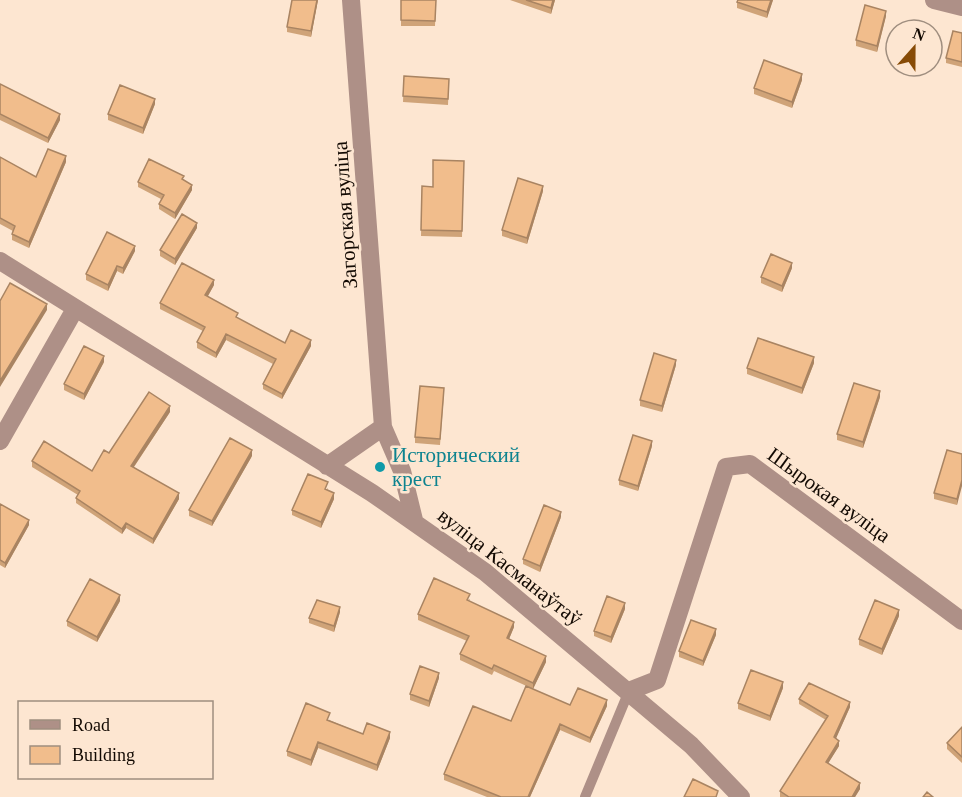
<svg xmlns="http://www.w3.org/2000/svg" width="962" height="797" viewBox="0 0 962 797" font-family="'Times New Roman',serif">
<style>
.lines{fill:none;stroke-linecap:round;stroke-linejoin:round}
.lane{stroke:#ae9087;stroke-width:10}
.street{stroke:#ae9087;stroke-width:18}
.wall{fill:#cfa378}
.shaded-wall{fill:#a98462}
.building{fill:#f1bd8c;stroke:#a98462;stroke-width:1.5}
.culture-dot{fill:#0f9aa8;stroke:#fde6d1;stroke-width:2}
.labels{text-anchor:middle;stroke-width:5;stroke-linejoin:round;paint-order:stroke}
.street-label{font-size:21px;fill:#130a03;stroke:#fde6d1}
.culture-label{font-size:21px;fill:#0d838f;stroke:#fde6d1;text-anchor:start}
</style>
<rect width="100%" height="100%" fill="#fde6d1"/>
<g class="lines">
<!-- lane -->
<path class="lane" d="M585 797 629 691"/>
<!-- street -->
<path class="street" d="M351 0 383 427 402 471 414 520
M934 0 962 7
M0 261 372 493 485 572 691 745 741 797
M0 441 75 309
M327 466 383 427
M629 691 657 680 726 467 750 464 962 621"/>
</g>
<!-- wall -->
<path class="wall" d="M318 0 311 37 287 32V27Z
M401 0H436L435 26H401Z
M510 0H555L551 14Z
M773 0 767 18 737 8V2Z
M886 16 877 52 856 46V40Z
M962 33V67L946 63V58Z
M404 76 449 79 448 105 403 102Z
M802 80 792 108 754 94V88Z
M0 84 60 120 48 143 0 120Z
M155 104 143 134 108 120V114Z
M0 157 36 177 66 162 29 248 12 240V234L13 231 0 224Z
M464 161 462 237 421 236 422 186 433 187Z
M184 180 192 190 175 219 159 209V204L161 199 138 187V182Z
M543 191 527 244 502 236V230Z
M197 228 175 265 160 256V250Z
M135 251 123 274 117 271 108 291 86 280V274Z
M792 268 782 292 761 283V277Z
M214 285 208 296 238 319 285 343 311 346 282 399 263 389V384L273 364 226 340 216 358 197 348V342L203 331 160 309V303Z
M104 362 84 400 64 390V384Z
M814 363 802 394 747 374V368Z
M676 365 662 412 640 406V400Z
M444 394 440 445 415 443V437Z
M880 397 863 448 837 440V434Z
M170 412 134 467 179 499 153 544 126 528 122 534 76 503V498L78 495 32 467V461L92 471 109 453Z
M652 446 638 491 619 485V480Z
M962 454 957 505 934 499V493Z
M252 456 212 526 189 516V510Z
M328 488 327 490 334 499 321 528 292 515V510Z
M0 504 29 525 5 568 0 565Z
M561 517 540 572 523 564V559Z
M470 599 469 601 514 627 509 639 546 662 533 689 494 671 492 675 460 660V654L467 641 418 620V614Z
M120 601 97 642 67 626V621Z
M625 609 611 643 594 636V631Z
M340 612 334 632 309 623V618Z
M899 616 882 655 859 645V639Z
M716 635 703 666 679 657V651Z
M439 678 429 707 410 700V694Z
M783 688 770 721 738 709V703Z
M799 699 850 707 836 738 839 746 828 763 860 789 855 797H780V791L826 720 799 704Z
M570 705 607 706 590 743 560 730 530 797H487L444 780V774L511 721Z
M330 719 329 720 363 734 390 738 377 771 318 748 311 766 287 756V751Z
M962 727V763L947 749V743Z"/>
<!-- shaded-wall -->
<path class="shaded-wall" d="M317 0H318L311 37V31Z
M553 0H555L551 14V8Z
M771 0H773L767 18V12Z
M886 11V16L877 52V46Z
M802 74V80L792 108V102Z
M155 99V104L143 134V128Z
M60 114V120L48 143V138Z
M66 156V162L29 248V242Z
M192 185V190L175 219V213Z
M543 186V191L527 244V238Z
M197 223V228L175 265V259Z
M135 246V251L123 274V268Z
M792 263V268L782 292V286Z
M117 266V271L108 291V285Z
M214 280V285L205 301V295Z
M47 304V310L0 387V381Z
M226 334V340L216 358V353Z
M311 340V346L282 399V394Z
M104 356V362L84 400V394Z
M814 357V363L802 394V388Z
M676 360V365L662 412V406Z
M880 391V397L863 448V442Z
M170 406V412L131 471V466Z
M652 441V446L638 491V486Z
M252 450V456L212 526V521Z
M962 480V486L957 505V499Z
M179 493V499L153 544V539Z
M334 493V499L321 528V522Z
M561 512V517L540 572V566Z
M29 520V525L5 568V563Z
M126 523V528L122 534V529Z
M120 595V601L97 642V637Z
M625 603V609L611 643V637Z
M340 607V612L334 632V626Z
M899 610V616L882 655V649Z
M514 622V627L507 644V638Z
M716 629V635L703 666V661Z
M546 656V662L533 689V683Z
M439 673V678L429 707V701Z
M783 682V688L770 721V716Z
M607 700V706L590 743V738Z
M850 702V707L834 743V737Z
M560 724V730L530 797H528Z
M390 732V738L377 771V765Z
M839 741V746L826 767V762Z
M318 742V748L311 766V760Z
M860 783V789L855 797H852Z"/>
<!-- building -->
<path class="building" d="M292 0H317L311 31 287 27Z
M401 0H436L435 21 401 20Z
M526 0H553L551 8Z
M738 0H771L767 12 737 2Z
M865 5 886 11 877 46 856 40Z
M953 31 962 33V62L946 58Z
M764 60 802 74 792 102 754 88Z
M404 76 449 79 448 99 403 96Z
M0 84 60 114 48 138 0 114Z
M120 85 155 99 143 128 108 114Z
M48 149 66 156 29 242 12 234 15 226 0 218V157L36 177Z
M149 159 184 176 182 179 192 185 175 213 159 204 164 195 138 182Z
M433 160 464 161 462 231 421 230 422 186 433 187Z
M518 178 543 186 527 238 502 230Z
M182 214 197 223 175 259 160 250Z
M107 232 135 246 123 268 117 266 108 285 86 274Z
M771 254 792 263 782 286 761 277Z
M182 263 214 280 205 295 238 313 236 317 285 343 291 330 311 340 282 394 263 384 276 359 226 334 216 353 197 342 205 327 160 303Z
M10 283 47 304 0 381V301Z
M758 338 814 357 802 388 747 368Z
M84 346 104 356 84 394 64 384Z
M654 353 676 360 662 406 640 400Z
M854 383 880 391 863 442 837 434Z
M420 386 444 388 440 439 415 437Z
M149 392 170 406 131 466 179 493 153 539 126 523 122 529 76 498 80 491 32 461 44 441 92 471 104 450 109 453Z
M633 435 652 441 638 486 619 480Z
M230 438 252 450 212 521 189 510Z
M947 450 962 454V480L957 499 934 493Z
M308 474 328 482 325 489 334 493 321 522 292 510Z
M0 504 29 520 5 563 0 560Z
M544 505 561 512 540 566 523 559Z
M434 578 470 594 467 600 514 622 507 638 546 656 533 683 494 665 492 669 460 654 469 636 418 614Z
M90 579 120 595 97 637 67 621Z
M607 596 625 603 611 637 594 631Z
M317 600 340 607 334 626 309 618Z
M875 600 899 610 882 649 859 639Z
M691 620 716 629 703 661 679 651Z
M420 666 439 673 429 701 410 694Z
M751 670 783 682 770 716 738 703Z
M809 683 850 702 834 737 839 741 826 762 860 783 852 797H789L780 791 828 716 799 699Z
M526 686 570 705 578 688 607 700 590 738 560 724 528 797H501L444 774 473 706 511 721Z
M306 703 330 713 327 720 363 734 367 723 390 732 377 765 318 742 311 760 287 751Z
M962 727V757L947 743Z
M693 779 718 791 716 797H684Z
M927 792 933 797H923Z"/>
<!-- markers -->
<circle class="culture-dot" cx="380" cy="467" r="6"/>
<g class="labels">
<!-- street labels -->
<g class="street-label">
<text transform="translate(345 215) rotate(-94)" y="7">Загорская вуліца</text>
<text transform="translate(829 495) rotate(36)" y="7">Шырокая вуліца</text>
<text transform="translate(510 567) rotate(38)" y="7">вуліца Касманаўтаў</text>
</g>
<!-- culture labels -->
<g class="culture-label">
<text x="392" y="462">Исторический<tspan x="392" dy="24">крест</tspan></text>
</g>
</g>
<!-- legend -->
<rect x="18" y="701" width="195" height="78" fill="#fde6d1" stroke="#9f8e7f" stroke-width="1.5"/>
<rect x="30" y="720" width="30" height="9" fill="#ae9087" stroke="#9f8e7f" stroke-width="1.5"/>
<text x="72" y="731" font-size="18" fill="#130a03">Road</text>
<rect x="30" y="746" width="30" height="18" fill="#f1bd8c" stroke="#9f8e7f" stroke-width="1.5"/>
<text x="72" y="761" font-size="18" fill="#130a03">Building</text>
<!-- north arrow -->
<g transform="translate(914 48) rotate(21)"><circle r="28" fill="#fde6d1" stroke="#9f8e7f" stroke-width="1.5"/>
<path d="M0-4.5L10 22L0 15L-10 22Z" fill="#874b06"/>
<text y="-9" font-size="16" font-weight="bold" text-anchor="middle" fill="#130a03">N</text>
</g>
</svg>
